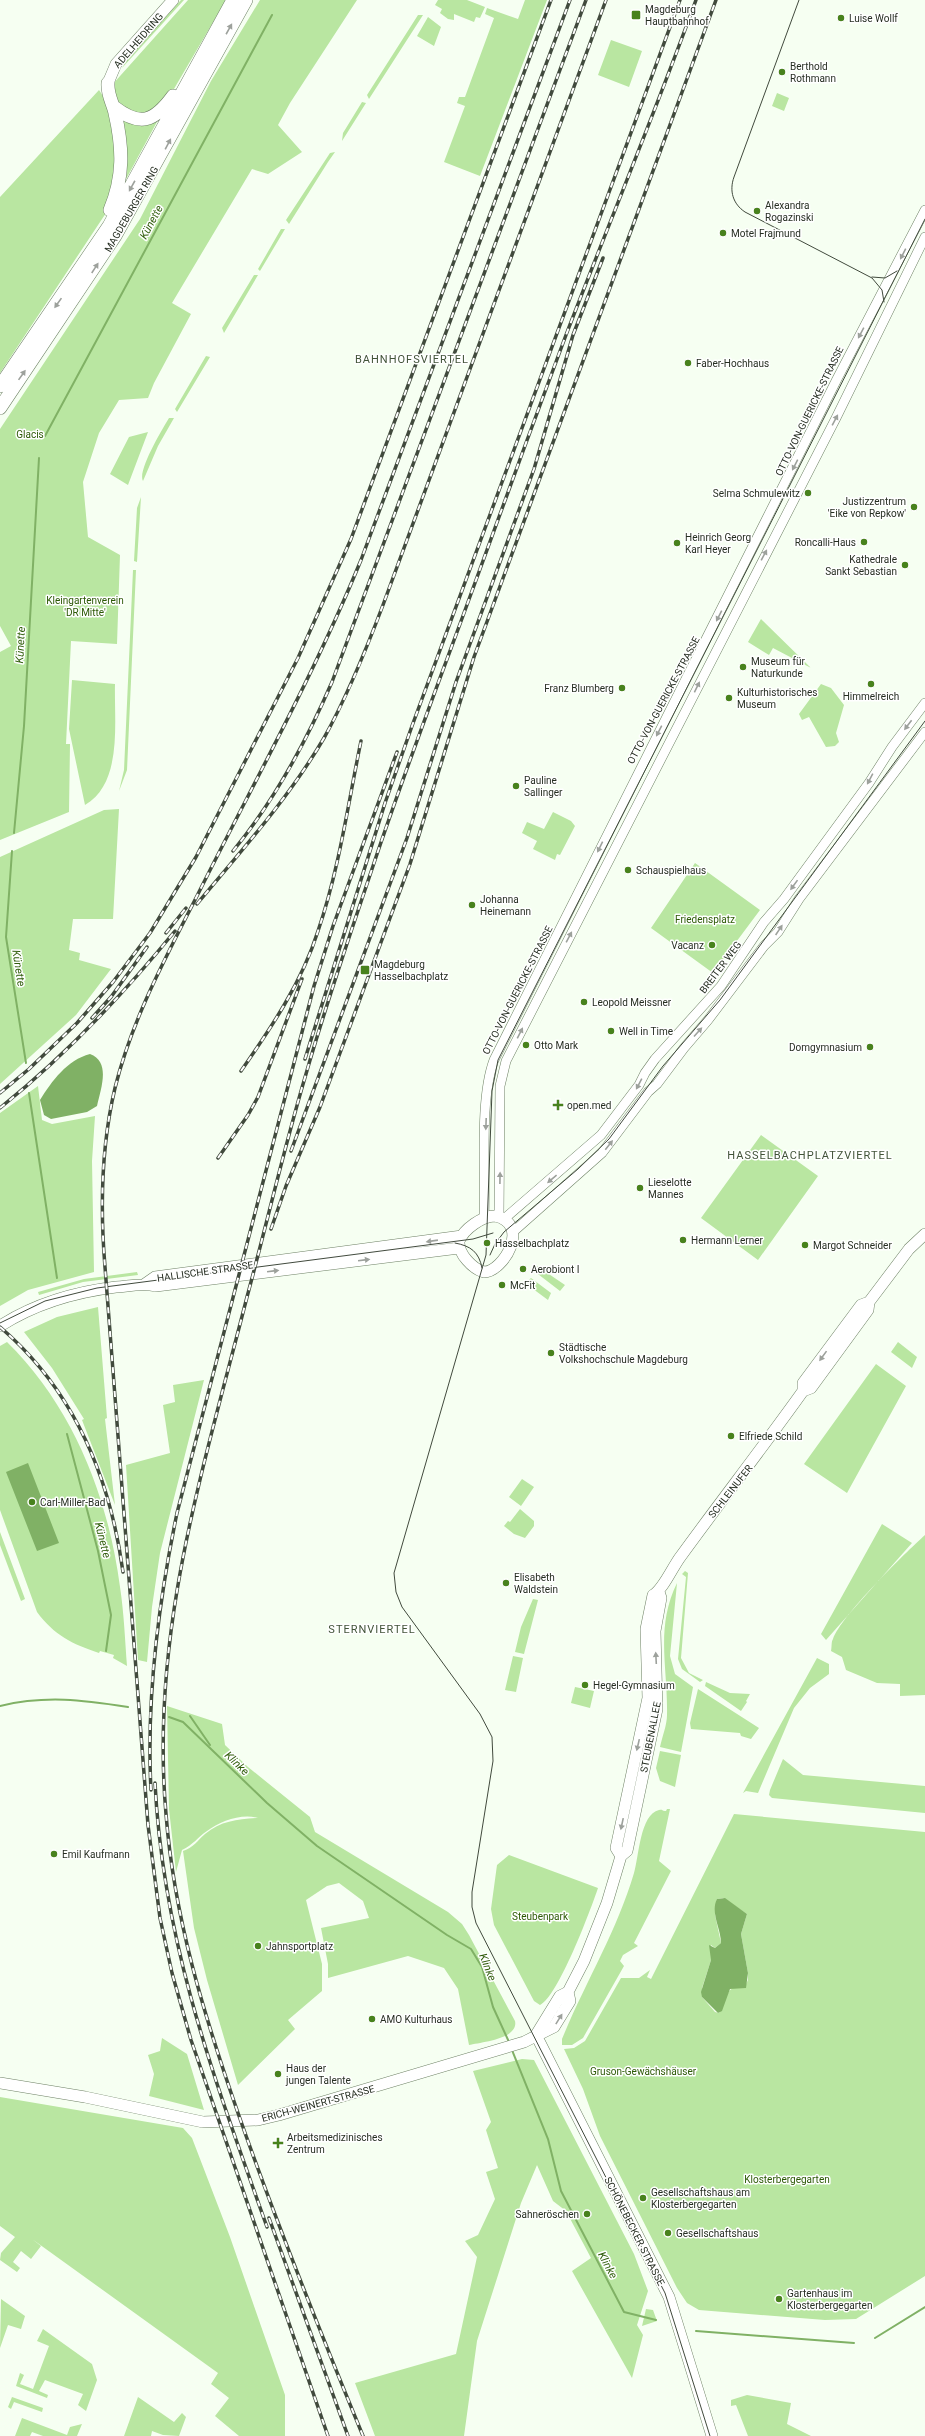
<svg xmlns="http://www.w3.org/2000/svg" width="925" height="2436" viewBox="0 0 925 2436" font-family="Roboto,sans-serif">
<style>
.green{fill:#b9e6a1;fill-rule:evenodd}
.water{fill:#80b165}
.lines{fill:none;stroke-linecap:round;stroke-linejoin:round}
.stream{stroke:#80b165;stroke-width:2}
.minor-casing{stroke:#6e8165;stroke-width:10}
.major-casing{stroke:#6e8165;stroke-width:12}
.highway-casing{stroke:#6e8165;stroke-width:14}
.minor{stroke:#fff;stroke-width:9}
.major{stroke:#fff;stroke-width:11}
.highway{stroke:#fff;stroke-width:13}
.tram{stroke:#414a3d;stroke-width:1}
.rail-casing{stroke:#414a3d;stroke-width:3.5}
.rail{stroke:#fff;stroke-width:2;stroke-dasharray:6;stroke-linecap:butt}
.oneway{fill:#9da19c}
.poi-dot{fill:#48821d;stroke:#fff;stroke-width:1.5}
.labels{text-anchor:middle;stroke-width:3;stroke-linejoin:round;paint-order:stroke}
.poi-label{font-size:10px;fill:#262e22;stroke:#fff;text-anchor:start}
.street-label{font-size:10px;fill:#262e22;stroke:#fff}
.park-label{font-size:10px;fill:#2c5905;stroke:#fff}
.water-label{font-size:11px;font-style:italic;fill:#305d0b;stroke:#fff}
.neighbourhood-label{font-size:11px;letter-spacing:1px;fill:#425439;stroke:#fff}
</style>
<rect width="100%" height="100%" fill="#f6fff2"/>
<!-- green -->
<path class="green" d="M181 0H184L122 68 127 59Z
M188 0H226L171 94 159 108 139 115 117 103 112 85Z
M260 0H357L290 103 278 125 302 152 268 174 252 169 172 303 191 314 154 383 148 398 119 400 99 433 83 482 88 537 120 555 117 644 71 641 66 744H70L69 812 0 840V652L11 646 0 626V429L140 219 211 81Z
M438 0H467L485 7 480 18 476 17 474 22 454 14V20L448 19 440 13 442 9 435 5Z
M525 0H547L480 176 444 162 465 106 457 103 459 97H465L494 18 485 14 487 8 518 19Z
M418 15H423L369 99 367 95Z
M428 17 441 27 434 46 417 36Z
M611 40 642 51 629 87 598 75Z
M99 90 105 99 119 152 106 213 0 373V197Z
M777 93 789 98 784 111 772 106Z
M362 102 366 103 342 141 343 133Z
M121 119 158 120 125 181Z
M335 152 328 162 289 224 286 220 330 153Z
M281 229H285L260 271 258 269Z
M254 275H258L224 333 222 328Z
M206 356 210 357 177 412 175 409Z
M169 418H174L158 446 143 481C137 471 163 428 169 418Z
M148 432 128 485 110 474 129 437Z
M141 497 137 562 134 561 137 508Z
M133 570H136L127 770 119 791 124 770Z
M761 619 811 668 773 648 769 655 748 642Z
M72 680 115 684C114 722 123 783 85 805L69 729Z
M821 684 831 688 844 705 836 733 839 742 835 746 826 747 809 717 802 720 799 714Z
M119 809 113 919H73L69 950 80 953 79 960 111 969 76 1015 0 1084V857L104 810Z
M553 812 571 821 575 826 560 855 557 854 555 860 533 849 537 841 522 833 527 822 544 829Z
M695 863 760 910 713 973 651 928Z
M38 1086 42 1120 52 1124 95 1116 92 1161 94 1272 28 1290 0 1306V1113Z
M761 1135 818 1176 758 1260 701 1218Z
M537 1266 565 1285 560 1291 534 1271Z
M137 1272 138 1275 83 1282 39 1295 38 1292 84 1279Z
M531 1278 551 1293 548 1300 525 1283Z
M98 1307 107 1418 105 1419 115 1505 82 1420 84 1419 52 1368 24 1332 57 1317Z
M7 1342C73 1407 108 1496 120 1587 124 1613 125 1640 127 1666L113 1658 114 1655 100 1651 99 1653C72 1644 54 1635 37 1612L0 1510V1346Z
M898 1342 917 1357 912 1368 891 1352Z
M876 1364 906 1386 847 1493 804 1464Z
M204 1380 160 1553 152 1607 147 1662 138 1660 126 1465 170 1453 163 1405 175 1402 173 1385Z
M522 1479 534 1487 521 1506 509 1497Z
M520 1509 534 1521V1526L525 1538 514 1534 504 1526 508 1521 510 1522Z
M882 1524 912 1543 826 1640 821 1634Z
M0 1532 25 1599 21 1601 0 1545Z
M925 1535V1695L900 1696V1684L877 1683 846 1670 842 1657 831 1651C832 1647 831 1642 833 1639 841 1616 905 1553 925 1535Z
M685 1571 688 1573 681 1658 689 1673 703 1680 700 1682 682 1669 678 1659 686 1577 682 1574Z
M677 1583 670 1656 675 1674 693 1687 681 1752 660 1747C662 1737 667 1725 667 1715 668 1667 655 1628 677 1583Z
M533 1599 538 1600 524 1654 515 1652 521 1627Z
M513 1656 523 1658 516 1692 505 1690Z
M817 1658 829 1664V1674L810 1688 794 1708 758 1793 746 1791 743 1793Z
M706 1682 730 1693 750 1694 746 1701 747 1702 741 1711 705 1686Z
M575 1687 594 1691 590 1708 571 1703Z
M698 1689 759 1728 751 1739 741 1736 740 1733 691 1729 690 1723Z
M167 1706 222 1724 225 1745 248 1767 310 1817 315 1832 448 1912 462 1924 469 1935 515 2021C519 2039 481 2042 469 2045L458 1989 444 1968 408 1956 328 1978V1964L321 1928 369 1918 363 1901 339 1883 327 1886 306 1900 322 1964V1991L288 2020 295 2029 238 2085 207 1980 194 1928 183 1851C194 1847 197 1841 205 1834 221 1821 238 1819 258 1818 242 1813 220 1821 207 1831 198 1837 193 1845 182 1850L176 1872 169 1809Z
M660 1751 681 1755 675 1787 660 1781 656 1768Z
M783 1759 803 1775 925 1786V1813L772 1798 769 1795 770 1790Z
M667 1809H670L659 1861 671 1871 634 1943 638 1946 623 1955 620 1961 624 1966 583 2038 572 2045H562V2039C585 1983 617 1931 634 1873 639 1857 640 1814 659 1810 664 1809 661 1811 666 1811Z
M734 1814 925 1832V2276L856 2319 825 2320 699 2310 687 2303 677 2288 600 2136 583 2089 564 2049 574 2048 585 2041 621 1978H639L650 1970 647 1977 651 1979ZM723 1898 747 1914 741 1934 748 1973V1980L744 1988 734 1987 729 1991 719 2013 715 2012 702 1997V1988L711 1960V1945L715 1948 721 1943 715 1915 717 1899Z
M509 1855 598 1888C591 1909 558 1997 540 2005L534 2001 494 1925 491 1909 497 1865Z
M162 2038 187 2054 204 2110 149 2096 154 2074 148 2055 160 2051Z
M522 2059 534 2060 634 2254 648 2291 637 2325 643 2335 632 2378 572 2271 591 2258 566 2211 553 2201 537 2165 521 2203 477 2341 464 2436H375L355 2383 456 2354 477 2257 465 2241 478 2235 495 2199 486 2172 498 2168 486 2130 491 2122 473 2071Z
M0 2097 183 2128 192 2138 230 2237 285 2395V2436H239L215 2416 229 2398 211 2384 218 2373 32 2239 41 2246 31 2259 21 2251 13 2262 20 2268 17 2272 0 2260 1 2253 15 2237 0 2226Z
M1 2299 25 2316 21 2329 8 2325 0 2348Z
M646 2309 653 2310 657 2321 642 2326Z
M43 2329 92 2364 97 2380 86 2411 78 2405 83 2394 45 2380 39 2391 48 2395 47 2398 16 2386 20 2373 24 2375 20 2384 33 2389 49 2346 37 2341Z
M747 2395 791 2403 787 2424 811 2436H748L736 2405 731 2406V2400Z
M12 2397 43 2408 42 2412 14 2402 11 2409 8 2407Z
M138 2397 174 2422 182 2413 186 2417 179 2436 163 2435 152 2431 151 2436H124Z
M22 2418 67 2435 70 2427 82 2424 77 2436H43L32 2432 30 2436H15Z"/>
<!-- water -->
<path class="water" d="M90 1054C111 1062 101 1088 97 1106L87 1112 51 1119 44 1115 40 1100C52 1081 67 1060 90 1054Z
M28 1463 59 1543 37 1551 6 1472Z
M725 1898 747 1914 741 1934 748 1973 746 1988 730 1989 722 2011 718 2013 702 1997 701 1992 711 1960 709 1945 715 1948 721 1943C721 1928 710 1913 717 1899Z"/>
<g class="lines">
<!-- stream -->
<path class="stream" d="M45 436 272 15
M14 833 24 726 39 458
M12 851 6 937 26 1063
M29 1093 57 1278
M67 1434 98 1551 111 1615 106 1651
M0 1706C46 1695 83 1700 128 1707
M190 1716 210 1745
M169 1717 183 1722 267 1803 317 1846 447 1935 471 1949 482 1967 493 2007 509 2042
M512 2050 548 2139 561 2191 624 2312 656 2320
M696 2331 854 2343
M875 2338 925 2307"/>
<defs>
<path id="minor" d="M484 1217C486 1173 479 1100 494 1060L837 379 925 210
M499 1217 500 1086 506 1061 836 418 925 237
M504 1219 601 1135 639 1085 645 1073 655 1059 721 986 764 922 784 899 869 783 892 747 925 703
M513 1232 602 1153 648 1092 657 1084 684 1048 708 1020 764 946 778 932 799 899 925 732"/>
<path id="major" d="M108 83 116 64 173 0
M495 1216C532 1224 503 1272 484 1272 473 1269 458 1254 459 1241 464 1229 482 1216 495 1216Z
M145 1284 155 1277 462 1236
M0 1326C36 1303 74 1292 116 1287 130 1286 142 1283 156 1286L459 1248
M803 1391V1383L861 1305 869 1302
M621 1856 616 1848 648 1698 646 1629 653 1595C663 1590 673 1566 681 1556 721 1501 763 1447 803 1391L811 1388 868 1310 869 1302 909 1249 925 1234
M536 2035 560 1996 568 1992 584 1961 607 1903 621 1856 627 1851 657 1709 655 1631 661 1598 659 1592
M536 2035 669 2297 712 2436
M0 2083 85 2097 203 2122 258 2120 279 2115 524 2042 554 2027 570 2001 568 1992"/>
<path id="highway" d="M108 83C107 95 113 103 115 113 123 148 124 177 110 210
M114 107C140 127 154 122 173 96
M0 386 109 226 233 0
M0 408 115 236 246 0"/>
</defs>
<!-- minor casing -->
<use href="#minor" class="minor-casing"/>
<!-- major casing -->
<use href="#major" class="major-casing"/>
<!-- highway casing -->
<use href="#highway" class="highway-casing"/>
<!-- minor -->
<use href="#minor" class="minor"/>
<!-- major -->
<use href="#major" class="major"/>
<!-- highway -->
<use href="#highway" class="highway"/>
<!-- tram -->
<path class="tram" d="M799 0 734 177C729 191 733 204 745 212L872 278 882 290 884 302
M872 277 885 278 897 271
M455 1243C471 1246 479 1252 482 1268
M490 1255 495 1244 504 1232 578 1169 609 1139 663 1066 720 1000 925 721
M0 1323 45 1301 97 1288 473 1239 493 1233
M710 2436 665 2293 476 1923 472 1907V1892L493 1761 492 1737 480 1714 402 1607 396 1592 394 1573 486 1255 492 1091 498 1060 925 219"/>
<defs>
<path id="rail" d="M233 851C275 800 306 742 332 682L586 0
M197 904C241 851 289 798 324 738 348 695 366 650 383 605L606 0
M166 933 186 908
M92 1018 111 997 147 947
M305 1059 385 803 412 726 680 0
M241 1071C271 1028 302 982 318 931 339 870 348 804 361 741
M0 1093 29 1069 77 1023 113 982 150 933 196 857 298 658 351 539 551 0
M0 1108C66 1055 122 996 175 931
M291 1151 407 838 456 682 534 469 573 335 603 258
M218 1158 248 1115 258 1097 302 979
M271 1229 286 1186 320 1107 410 864 474 657 716 0
M0 1327C74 1390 110 1477 123 1572
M155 1783C163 1943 214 2078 267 2227
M151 1790C146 1697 158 1605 177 1513L314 986 333 926 397 752
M269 2218 348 2436
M328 2436 191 2040 172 1973 160 1918 148 1825 105 1267C100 1207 101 1147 115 1088 132 1019 166 957 198 894 253 784 314 675 361 560L570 0
M363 2436C319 2329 276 2222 238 2113 204 2015 174 1918 166 1814 150 1633 203 1470 247 1297 267 1223 284 1148 306 1074 326 1004 350 935 373 866 400 785 430 705 460 624 495 528 530 431 566 335 609 223 655 113 696 0"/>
</defs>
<!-- rail casing -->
<use href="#rail" class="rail-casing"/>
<!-- rail -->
<use href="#rail" class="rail"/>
</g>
<!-- one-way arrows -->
<defs><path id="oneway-solid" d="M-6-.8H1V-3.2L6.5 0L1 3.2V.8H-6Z"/></defs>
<g class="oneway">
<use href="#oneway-solid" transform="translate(229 29) rotate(-61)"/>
<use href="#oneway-solid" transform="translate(168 144) rotate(-62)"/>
<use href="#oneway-solid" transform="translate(132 186) rotate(119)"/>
<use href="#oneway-solid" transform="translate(903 254) rotate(117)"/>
<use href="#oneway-solid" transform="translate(95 268) rotate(-57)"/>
<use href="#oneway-solid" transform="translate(58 303) rotate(125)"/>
<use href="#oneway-solid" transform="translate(861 333) rotate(118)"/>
<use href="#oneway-solid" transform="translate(22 375) rotate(-55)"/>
<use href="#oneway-solid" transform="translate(835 420) rotate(-62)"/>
<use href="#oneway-solid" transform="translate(795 465) rotate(117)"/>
<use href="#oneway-solid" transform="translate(764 555) rotate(-62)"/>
<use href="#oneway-solid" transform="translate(719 616) rotate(117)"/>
<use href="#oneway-solid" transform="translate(697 687) rotate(-64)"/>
<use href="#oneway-solid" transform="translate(908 725) rotate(127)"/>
<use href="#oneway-solid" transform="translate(659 731) rotate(117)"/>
<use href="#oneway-solid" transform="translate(870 779) rotate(118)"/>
<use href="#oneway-solid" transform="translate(600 847) rotate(116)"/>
<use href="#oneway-solid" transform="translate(794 885) rotate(126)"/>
<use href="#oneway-solid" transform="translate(779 930) rotate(-56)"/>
<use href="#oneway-solid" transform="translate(569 937) rotate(-62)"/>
<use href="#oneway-solid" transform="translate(698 1032) rotate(-48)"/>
<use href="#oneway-solid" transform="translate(520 1033) rotate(-63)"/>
<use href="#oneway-solid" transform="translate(639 1084) rotate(118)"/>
<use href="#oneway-solid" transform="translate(486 1124) rotate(92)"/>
<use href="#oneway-solid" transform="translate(609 1145) rotate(-52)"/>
<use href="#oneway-solid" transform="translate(500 1178) rotate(-89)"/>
<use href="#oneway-solid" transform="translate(552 1179) rotate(140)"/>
<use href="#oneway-solid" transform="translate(432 1241) rotate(172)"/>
<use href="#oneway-solid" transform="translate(364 1260) rotate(-7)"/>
<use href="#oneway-solid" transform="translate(273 1271) rotate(-7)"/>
<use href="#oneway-solid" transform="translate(823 1356) rotate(126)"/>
<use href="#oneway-solid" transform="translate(656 1658) rotate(-93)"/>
<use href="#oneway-solid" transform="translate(638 1745) rotate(103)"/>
<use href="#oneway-solid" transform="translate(622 1824) rotate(102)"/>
<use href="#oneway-solid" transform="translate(559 2019) rotate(-58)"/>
</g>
<!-- markers -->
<g class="poi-dot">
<rect x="631" y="10" width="10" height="10" rx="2"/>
<circle cx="841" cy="18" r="4"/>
<circle cx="782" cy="72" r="4"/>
<circle cx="757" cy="211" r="4"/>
<circle cx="723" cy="233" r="4"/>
<circle cx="688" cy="363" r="4"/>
<circle cx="808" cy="493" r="4"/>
<circle cx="914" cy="507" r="4"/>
<circle cx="864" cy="542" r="4"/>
<circle cx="677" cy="543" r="4"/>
<circle cx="905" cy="565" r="4"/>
<circle cx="743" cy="667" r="4"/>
<circle cx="871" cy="684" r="4"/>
<circle cx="622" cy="688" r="4"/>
<circle cx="729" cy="698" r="4"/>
<circle cx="516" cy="786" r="4"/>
<circle cx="628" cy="870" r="4"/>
<circle cx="472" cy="905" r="4"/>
<circle cx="712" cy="945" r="4"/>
<rect x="360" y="965" width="10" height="10" rx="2"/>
<circle cx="584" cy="1002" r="4"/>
<circle cx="611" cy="1031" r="4"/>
<circle cx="526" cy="1045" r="4"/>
<circle cx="870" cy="1047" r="4"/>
<path d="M556 1099h4v4h4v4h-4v4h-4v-4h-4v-4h4z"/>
<circle cx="640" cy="1188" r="4"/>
<circle cx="683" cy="1240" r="4"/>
<circle cx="487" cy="1243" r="4"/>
<circle cx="805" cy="1245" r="4"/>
<circle cx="523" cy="1269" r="4"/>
<circle cx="502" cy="1285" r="4"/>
<circle cx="551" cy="1353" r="4"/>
<circle cx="731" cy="1436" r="4"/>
<circle cx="32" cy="1502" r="4"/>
<circle cx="506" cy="1583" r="4"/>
<circle cx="585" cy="1685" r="4"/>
<circle cx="54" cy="1854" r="4"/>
<circle cx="258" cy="1946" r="4"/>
<circle cx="372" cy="2019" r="4"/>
<circle cx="278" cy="2074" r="4"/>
<path d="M276 2137h4v4h4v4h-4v4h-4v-4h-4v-4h4z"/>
<circle cx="643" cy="2198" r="4"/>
<circle cx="587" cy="2214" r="4"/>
<circle cx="668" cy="2233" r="4"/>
<circle cx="779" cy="2299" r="4"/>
</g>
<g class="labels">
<!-- poi labels -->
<g class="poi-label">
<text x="645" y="13">Magdeburg<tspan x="645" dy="12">Hauptbahnhof</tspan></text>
<text x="849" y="22">Luise Wollf</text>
<text x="790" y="70">Berthold<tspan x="790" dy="12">Rothmann</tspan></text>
<text x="765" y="209">Alexandra<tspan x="765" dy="12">Rogazinski</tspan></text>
<text x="731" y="237">Motel Frajmund</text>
<text x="696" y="367">Faber-Hochhaus</text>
<text x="800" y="497" text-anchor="end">Selma Schmulewitz</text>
<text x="906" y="505" text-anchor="end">Justizzentrum<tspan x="906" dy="12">'Eike von Repkow'</tspan></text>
<text x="685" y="541">Heinrich Georg<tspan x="685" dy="12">Karl Heyer</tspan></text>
<text x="856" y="546" text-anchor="end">Roncalli-Haus</text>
<text x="897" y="563" text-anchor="end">Kathedrale<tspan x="897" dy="12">Sankt Sebastian</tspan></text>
<text x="751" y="665">Museum für<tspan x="751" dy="12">Naturkunde</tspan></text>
<text x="614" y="692" text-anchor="end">Franz Blumberg</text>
<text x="737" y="696">Kulturhistorisches<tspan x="737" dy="12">Museum</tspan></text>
<text x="871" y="700" text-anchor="middle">Himmelreich</text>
<text x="524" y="784">Pauline<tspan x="524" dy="12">Sallinger</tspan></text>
<text x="636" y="874">Schauspielhaus</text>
<text x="480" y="903">Johanna<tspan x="480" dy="12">Heinemann</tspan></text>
<text x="704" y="949" text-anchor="end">Vacanz</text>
<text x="374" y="968">Magdeburg<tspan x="374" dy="12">Hasselbachplatz</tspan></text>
<text x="592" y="1006">Leopold Meissner</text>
<text x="619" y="1035">Well in Time</text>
<text x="534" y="1049">Otto Mark</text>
<text x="862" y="1051" text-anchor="end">Domgymnasium</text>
<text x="567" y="1109">open.med</text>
<text x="648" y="1186">Lieselotte<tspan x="648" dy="12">Mannes</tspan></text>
<text x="691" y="1244">Hermann Lerner</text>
<text x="495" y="1247">Hasselbachplatz</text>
<text x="813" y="1249">Margot Schneider</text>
<text x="531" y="1273">Aerobiont I</text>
<text x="510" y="1289">McFit</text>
<text x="559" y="1351">Städtische<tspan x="559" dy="12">Volkshochschule Magdeburg</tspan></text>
<text x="739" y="1440">Elfriede Schild</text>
<text x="40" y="1506">Carl-Miller-Bad</text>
<text x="514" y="1581">Elisabeth<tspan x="514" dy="12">Waldstein</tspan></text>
<text x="593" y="1689">Hegel-Gymnasium</text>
<text x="62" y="1858">Emil Kaufmann</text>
<text x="266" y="1950">Jahnsportplatz</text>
<text x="380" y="2023">AMO Kulturhaus</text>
<text x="286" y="2072">Haus der<tspan x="286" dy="12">jungen Talente</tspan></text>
<text x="287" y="2141">Arbeitsmedizinisches<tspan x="287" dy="12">Zentrum</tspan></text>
<text x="651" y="2196">Gesellschaftshaus am<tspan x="651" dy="12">Klosterbergegarten</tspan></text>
<text x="579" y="2218" text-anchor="end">Sahneröschen</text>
<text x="676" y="2237">Gesellschaftshaus</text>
<text x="787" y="2297">Gartenhaus im<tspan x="787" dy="12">Klosterbergegarten</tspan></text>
</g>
<!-- street labels -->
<g class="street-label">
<text transform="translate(138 40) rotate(-49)" y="4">ADELHEIDRING</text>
<text transform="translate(131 209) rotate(-60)" y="4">MAGDEBURGER RING</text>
<text transform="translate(809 411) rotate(-64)" y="4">OTTO-VON-GUERICKE-STRASSE</text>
<text transform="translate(663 700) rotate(-62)" y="4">OTTO-VON-GUERICKE-STRASSE</text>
<text transform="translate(720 967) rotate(-53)" y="4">BREITER WEG</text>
<text transform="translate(517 990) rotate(-63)" y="4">OTTO-VON-GUERICKE-STRASSE</text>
<text transform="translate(205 1271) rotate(-8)" y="4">HALLISCHE STRASSE</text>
<text transform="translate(730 1491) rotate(-52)" y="4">SCHLEINUFER</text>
<text transform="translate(650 1737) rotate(-79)" y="4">STEUBENALLEE</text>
<text transform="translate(318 2103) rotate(-15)" y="4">ERICH-WEINERT-STRASSE</text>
<text transform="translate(635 2231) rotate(63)" y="4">SCHÖNEBECKER STRASSE</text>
</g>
<!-- park labels -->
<g class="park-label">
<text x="30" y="438">Glacis</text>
<text x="85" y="604">Kleingartenverein<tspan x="85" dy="12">'DR Mitte'</tspan></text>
<text x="705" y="923">Friedensplatz</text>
<text x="540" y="1920">Steubenpark</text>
<text x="643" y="2075">Gruson-Gewächshäuser</text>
<text x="787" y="2183">Klosterbergegarten</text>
</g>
<!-- water labels -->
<g class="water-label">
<text transform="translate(151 222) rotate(-62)" y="4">Künette</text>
<text transform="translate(20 645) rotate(-87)" y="4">Künette</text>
<text transform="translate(19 968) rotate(81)" y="4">Künette</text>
<text transform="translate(103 1540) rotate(76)" y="4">Künette</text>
<text transform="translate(237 1763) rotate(44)" y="4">Klinke</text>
<text transform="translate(488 1967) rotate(68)" y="4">Klinke</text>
<text transform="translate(608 2265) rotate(62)" y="4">Klinke</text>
</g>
<!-- neighbourhood labels -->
<g class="neighbourhood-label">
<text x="412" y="363">BAHNHOFSVIERTEL</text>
<text x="810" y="1159">HASSELBACHPLATZVIERTEL</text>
<text x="372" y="1633">STERNVIERTEL</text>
</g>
</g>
</svg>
